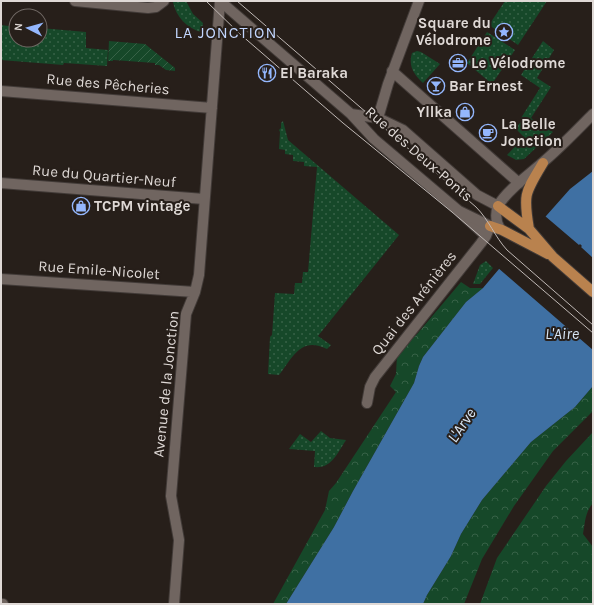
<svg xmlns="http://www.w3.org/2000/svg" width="594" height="605" viewBox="0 0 594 605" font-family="Karla,sans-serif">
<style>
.grass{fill:url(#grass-dots)}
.forest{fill:url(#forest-crowns)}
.garden{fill:url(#garden-furrows)}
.water{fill:#3f70a3}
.pier{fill:#271f1a}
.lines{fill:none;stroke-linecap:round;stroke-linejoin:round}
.minor-casing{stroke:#423b38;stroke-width:12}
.tertiary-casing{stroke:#423b38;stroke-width:12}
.secondary-casing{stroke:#423b38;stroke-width:12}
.primary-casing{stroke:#423b38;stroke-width:12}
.minor{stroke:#706560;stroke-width:10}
.tertiary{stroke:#706560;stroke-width:10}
.secondary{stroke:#706560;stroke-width:10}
.primary{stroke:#b9824e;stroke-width:10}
.tram{stroke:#bfb8b5;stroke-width:1}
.labels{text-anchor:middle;stroke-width:4;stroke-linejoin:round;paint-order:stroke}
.poi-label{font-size:15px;font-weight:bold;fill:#dfd9d6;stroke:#271f1a;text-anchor:start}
.street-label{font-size:15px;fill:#dfd9d6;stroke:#271f1a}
.neighbourhood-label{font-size:16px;letter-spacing:1px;fill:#c2d6fe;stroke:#271f1a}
.water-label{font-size:16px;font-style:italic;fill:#d7e5f4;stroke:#271f1a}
</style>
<defs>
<pattern id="grass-dots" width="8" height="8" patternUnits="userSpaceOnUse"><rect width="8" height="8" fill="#164829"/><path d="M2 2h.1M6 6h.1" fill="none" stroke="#376247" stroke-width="1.8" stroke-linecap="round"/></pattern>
<pattern id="forest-crowns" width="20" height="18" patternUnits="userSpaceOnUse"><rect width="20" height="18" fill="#164829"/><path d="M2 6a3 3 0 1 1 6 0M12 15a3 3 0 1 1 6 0" fill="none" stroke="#376247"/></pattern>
<pattern id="garden-furrows" width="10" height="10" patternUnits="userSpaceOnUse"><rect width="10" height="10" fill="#164829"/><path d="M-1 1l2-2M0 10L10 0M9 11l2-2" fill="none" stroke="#376247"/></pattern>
</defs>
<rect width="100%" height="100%" fill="#271f1a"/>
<!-- grass -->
<path class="grass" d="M174 1H186L193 14 203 23 202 31 201 32C187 28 176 17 173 2Z
M505 1H547L518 45 489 25Z
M1 25 16 27V40H40V28L86 32V48L108 50 107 66 64 63 63 65 1 60Z
M487 32 515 50 492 84 467 63Z
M543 41 554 50 537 78 551 87 531 118 553 132 524 159 516 160 507 155 524 137 515 128 523 120 521 118 540 88 521 75Z
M417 51 421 52 440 64 423 83C414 74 408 67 412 53Z
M283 121 288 140 399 235 318 336 331 345 327 349C301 336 293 357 279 375L268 374 270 337 272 335 275 293 294 294 295 283H302L303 272H308L317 167 304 166V162L293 161V155L285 154V150L279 149 280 132 279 130 281 128V123Z
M486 261 493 268 480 284H473L480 265Z
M321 431 330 438 346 440C338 452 332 469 314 467L315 451 289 449 300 434 311 442Z"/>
<!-- forest -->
<path class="forest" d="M461 282 470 288H483L466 302 423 357 419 366 414 383 353 491 334 527 286 604H273L325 510 329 491 336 483 396 392 390 386 396 374 397 355 411 340 418 333Z
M593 386V411L553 451 514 506 482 559 464 604H423L427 595 451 556 461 534 482 500 531 442 575 407Z
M593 432V503C585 512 585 523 583 534L593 547V604H480L497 558 546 486 566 461Z"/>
<!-- garden -->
<path class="garden" d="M109 41 145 44 175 68V71L166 70 159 65H155V63L113 60V61H108Z"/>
<!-- water -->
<path class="water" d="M593 171V386L575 407 531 442 482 500 461 534 451 556 427 595 423 604H286L334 527 353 491 414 383 419 366 423 357 466 302 483 288 499 269 570 189Z"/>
<!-- pier -->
<path class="pier" d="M546 214 545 216 579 245 580 244 582 246 581 247 593 258V350L497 267Z"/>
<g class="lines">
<defs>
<path id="minor" d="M75 1 148 8 156 7 164 1
M392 71 519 183
M1 91 212 108
M378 118 388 84 419 1
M1 183 204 199
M461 213 486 236
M1 279 195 292
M367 403 370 387 375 377 481 243 486 236 490 226
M1 604H3
M174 604 179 540 171 496 186 314 195 292 199 275 220 1"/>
<path id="tertiary" d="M500 229C496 222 495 214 498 206 506 191 530 174 542 163 560 148 576 131 593 114"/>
<path id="secondary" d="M220 1 351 114 374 139 459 211 490 226
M351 114 378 118 403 130 477 195 498 206"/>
<path id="primary" d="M498 206 529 229 553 257 593 292
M490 226 502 230 548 254
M529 229C523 194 525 193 543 163"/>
</defs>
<!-- minor casing -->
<use href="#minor" class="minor-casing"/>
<!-- tertiary casing -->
<use href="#tertiary" class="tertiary-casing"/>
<!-- secondary casing -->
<use href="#secondary" class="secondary-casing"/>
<!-- primary casing -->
<use href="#primary" class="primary-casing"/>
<!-- minor -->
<use href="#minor" class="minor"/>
<!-- tertiary -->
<use href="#tertiary" class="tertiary"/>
<!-- secondary -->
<use href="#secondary" class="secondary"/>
<!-- primary -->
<use href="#primary" class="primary"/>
<!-- tram -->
<path class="tram" d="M206 1 240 34 343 123 452 212 593 333
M237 1 476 207C489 220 495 237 507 250L593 325"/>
</g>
<!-- icons -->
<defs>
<symbol id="sight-ring" viewBox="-11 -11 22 22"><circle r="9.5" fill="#271f1a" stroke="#94b7fd" stroke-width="1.5"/><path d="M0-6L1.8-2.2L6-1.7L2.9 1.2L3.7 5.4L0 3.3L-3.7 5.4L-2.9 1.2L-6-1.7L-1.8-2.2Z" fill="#94b7fd"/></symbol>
<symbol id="office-ring" viewBox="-11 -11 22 22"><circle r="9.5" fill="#271f1a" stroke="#94b7fd" stroke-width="1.5"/><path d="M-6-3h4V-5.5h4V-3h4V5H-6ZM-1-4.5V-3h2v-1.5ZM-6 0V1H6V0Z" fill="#94b7fd"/></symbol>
<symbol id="restaurant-ring" viewBox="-11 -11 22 22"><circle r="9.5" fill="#271f1a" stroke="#94b7fd" stroke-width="1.5"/><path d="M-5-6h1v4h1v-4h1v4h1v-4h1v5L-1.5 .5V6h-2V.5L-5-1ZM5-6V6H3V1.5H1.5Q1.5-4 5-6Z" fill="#94b7fd"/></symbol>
<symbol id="bar-ring" viewBox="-11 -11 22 22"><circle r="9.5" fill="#271f1a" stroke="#94b7fd" stroke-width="1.5"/><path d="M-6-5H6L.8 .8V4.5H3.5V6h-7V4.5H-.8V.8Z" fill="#94b7fd"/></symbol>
<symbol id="shop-ring" viewBox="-11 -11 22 22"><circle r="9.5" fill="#271f1a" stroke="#94b7fd" stroke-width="1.5"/><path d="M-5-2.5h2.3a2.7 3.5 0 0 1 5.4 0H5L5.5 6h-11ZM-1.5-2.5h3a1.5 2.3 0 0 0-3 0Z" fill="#94b7fd"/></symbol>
<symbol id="cafe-ring" viewBox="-11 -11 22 22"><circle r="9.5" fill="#271f1a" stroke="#94b7fd" stroke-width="1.5"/><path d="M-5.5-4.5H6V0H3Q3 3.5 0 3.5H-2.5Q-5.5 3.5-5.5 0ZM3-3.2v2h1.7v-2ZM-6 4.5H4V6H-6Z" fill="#94b7fd"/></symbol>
</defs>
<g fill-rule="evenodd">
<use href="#sight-ring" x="494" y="22" width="20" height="20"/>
<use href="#office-ring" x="448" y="53" width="20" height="20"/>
<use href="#restaurant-ring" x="257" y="63" width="20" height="20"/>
<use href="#bar-ring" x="426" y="76" width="20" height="20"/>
<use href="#shop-ring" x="455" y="102" width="20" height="20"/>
<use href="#cafe-ring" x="478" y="123" width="20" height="20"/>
<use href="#shop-ring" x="71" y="196" width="20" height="20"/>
</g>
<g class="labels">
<!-- poi labels -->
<g class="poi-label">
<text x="491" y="28" text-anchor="end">Square du<tspan x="491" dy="17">Vélodrome</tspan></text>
<text x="471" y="68">Le Vélodrome</text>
<text x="280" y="78">El Baraka</text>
<text x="449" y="91">Bar Ernest</text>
<text x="452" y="117" text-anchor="end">Yllka</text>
<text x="501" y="129">La Belle<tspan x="501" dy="17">Jonction</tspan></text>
<text x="94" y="211">TCPM vintage</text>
</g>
<!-- street labels -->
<g class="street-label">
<text transform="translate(108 84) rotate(5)" y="5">Rue des Pêcheries</text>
<text transform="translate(419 154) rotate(41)" y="5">Rue des Deux-Ponts</text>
<text transform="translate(104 176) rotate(5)" y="5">Rue du Quartier-Neuf</text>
<text transform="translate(99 270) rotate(4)" y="5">Rue Emile-Nicolet</text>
<text transform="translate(414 303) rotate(-52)" y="5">Quai des Arénières</text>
<text transform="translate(166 384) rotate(-84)" y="5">Avenue de la Jonction</text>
</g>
<!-- neighbourhood labels -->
<g class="neighbourhood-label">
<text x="226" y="38">LA JONCTION</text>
</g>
<!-- water labels -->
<g class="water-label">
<text x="562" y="339">L'Aire</text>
<text transform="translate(461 425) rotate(-56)" y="6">L'Arve</text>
</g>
</g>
<!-- border -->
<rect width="594" height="605" fill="none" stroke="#dfd9d6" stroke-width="4"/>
<!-- north arrow -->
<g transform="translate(28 28) rotate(276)"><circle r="19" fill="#271f1a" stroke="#716965"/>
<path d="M0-3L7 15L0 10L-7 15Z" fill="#94b7fd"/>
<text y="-6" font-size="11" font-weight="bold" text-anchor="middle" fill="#dfd9d6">N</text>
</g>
</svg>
